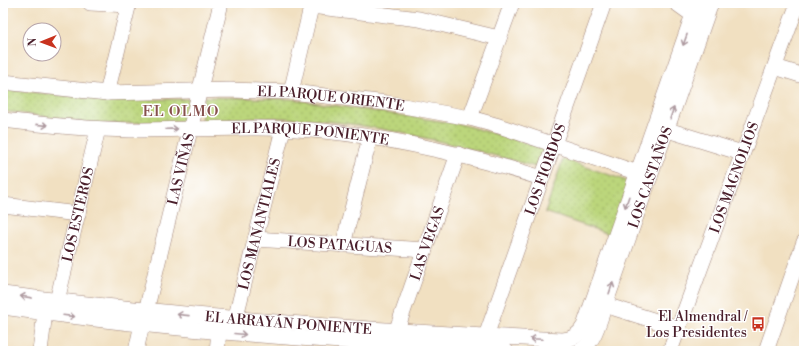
<svg xmlns="http://www.w3.org/2000/svg" width="807" height="354" viewBox="0 0 807 354" font-family="'Libre Bodoni',serif">
<style>
.grass{fill:url(#grass-dots);stroke:#827a53}
.lines{fill:none;stroke-linecap:round;stroke-linejoin:round}
.minor-casing{stroke:#9e8076;stroke-width:16}
.minor{stroke:#fff;stroke-width:15}
.oneway{stroke:#ae9aa0}
.labels{text-anchor:middle;stroke-width:3;stroke-linejoin:round;paint-order:stroke}
.street-label{font-size:14px;fill:#4a1f2b;stroke:#fff}
.poi-label{font-size:14px;fill:#4a1f2b;stroke:#fff;text-anchor:end}
.neighbourhood-label{font-size:15px;letter-spacing:1px;fill:#864f4c;stroke:#fff}
</style>
<defs>
<pattern id="grass-dots" width="8" height="8" patternUnits="userSpaceOnUse"><rect width="8" height="8" fill="#bbd67b"/><path d="M2 2h.1M6 6h.1" fill="none" stroke="#a2b76a" stroke-width="1.8" stroke-linecap="round"/></pattern>
</defs>
<rect width="100%" height="100%" fill="#fff"/>
<filter id="ink" filterUnits="userSpaceOnUse"><feTurbulence type="fractalNoise" baseFrequency=".025" numOctaves="2"/><feDisplacementMap in="SourceGraphic" scale="8" xChannelSelector="R" yChannelSelector="G"/><feConvolveMatrix kernelMatrix="1 2 1 2 8 2 1 2 1" color-interpolation-filters="sRGB"/></filter>
<filter id="wash" filterUnits="userSpaceOnUse"><feTurbulence type="fractalNoise" baseFrequency=".012" numOctaves="4" result="noise"/><feDisplacementMap in="SourceGraphic" scale="16" xChannelSelector="R" yChannelSelector="G"/><feGaussianBlur stdDeviation="0.9" result="paint"/><feColorMatrix in="noise" values="0 0 0 0 0 0 0 0 0 0 0 0 0 0 0 0 0 1.4 0 .05"/><feComposite in="paint" operator="in"/></filter>
<g filter="url(#wash)">
<rect width="100%" height="100%" fill="#f1e0c1"/>
<!-- grass -->
<path class="grass" d="M3 89 104 100 189 99 187 121 100 124 3 111Z
M204 97 291 99 460 124 550 150 543 169C458 145 372 121 283 118 256 117 228 120 201 122Z
M563 159 630 182 612 235 545 212Z"/>
</g>
<g filter="url(#ink)">
<g class="lines">
<defs>
<g id="minor">
<path d="M90 3 128 5"/>
<path d="M676 3 701 21"/>
<path d="M311 6 419 19 499 38"/>
<path d="M775 67 804 76"/>
<path id="s1" d="M3 82 107 93 230 90 291 92 387 103 470 118 499 126 650 177"/>
<path d="M291 92 312 3"/>
<path d="M107 93 129 3"/>
<path d="M470 118 512 3"/>
<path id="s2" d="M3 120C45 125 87 129 130 130 194 130 259 125 323 131 398 138 470 156 542 178"/>
<path d="M658 127 742 153"/>
<path d="M3 205 78 214"/>
<path id="s3" d="M255 239 425 250"/>
<path d="M343 245 370 137"/>
<path id="s4" d="M3 294C189 318 375 331 562 340 572 340 579 335 584 326L697 3"/>
<path id="s5" d="M57 301 98 129"/>
<path d="M605 305 678 328"/>
<path d="M3 307C170 331 338 342 506 351"/>
<path id="s6" d="M146 311 221 3"/>
<path id="s7" d="M235 320 283 129"/>
<path id="s8" d="M396 332 458 154"/>
<path id="s9" d="M486 336 604 3"/>
<path d="M40 351 45 313"/>
<path d="M136 351 142 324"/>
<path d="M217 351 219 332"/>
<path id="s10" d="M580 351C595 342 599 321 605 305L711 3"/>
<path id="s11" d="M670 351 798 3"/>
<path d="M766 351 804 242"/>
</g>
</defs>
<!-- minor casing -->
<use href="#minor" class="minor-casing"/>
<!-- minor -->
<use href="#minor" class="minor"/>
</g>
<!-- one-way arrows -->
<defs><path id="oneway-shaft" d="M-6 0H5M1.5-3L5.5 0L1.5 3" fill="none" stroke-width="1.6" stroke-linecap="round" stroke-linejoin="round"/></defs>
<g class="oneway">
<use href="#oneway-shaft" transform="translate(685 40) rotate(110)"/>
<use href="#oneway-shaft" transform="translate(672 113) rotate(-71)"/>
<use href="#oneway-shaft" transform="translate(42 125) rotate(6)"/>
<use href="#oneway-shaft" transform="translate(172 129) rotate(-2)"/>
<use href="#oneway-shaft" transform="translate(627 202) rotate(109)"/>
<use href="#oneway-shaft" transform="translate(611 288) rotate(-71)"/>
<use href="#oneway-shaft" transform="translate(26 297) rotate(-172)"/>
<use href="#oneway-shaft" transform="translate(183 315) rotate(-174)"/>
<use href="#oneway-shaft" transform="translate(69 316) rotate(7)"/>
<use href="#oneway-shaft" transform="translate(240 334) rotate(5)"/>
<use href="#oneway-shaft" transform="translate(536 339) rotate(-177)"/>
</g>
</g>
<!-- icons -->
<defs>
<symbol id="bus-bare" viewBox="-9 -9 18 18"><path d="M-5-6H5V4H4V6H2V4H-2V6H-4V4H-5ZM-3.5-4V0h7V-4ZM-3.5 1.2v1.5H-2V1.2ZM2 1.2v1.5H3.5V1.2Z" fill="#c8321e" stroke="#fff" stroke-width="2.5" paint-order="stroke"/></symbol>
</defs>
<g fill-rule="evenodd">
<use href="#bus-bare" x="748" y="314" width="20" height="20"/>
</g>
<g class="labels">
<!-- street labels -->
<g class="street-label">
<text dy="5" stroke="none"><textPath href="#s1" startOffset="329">EL PARQUE ORIENTE</textPath></text>
<text dy="5" stroke="none"><textPath href="#s2" startOffset="308">EL PARQUE PONIENTE</textPath></text>
<text dy="5" stroke="none"><textPath href="#s6" startOffset="146">LAS VIÑAS</textPath></text>
<text dy="5" stroke="none"><textPath href="#s9" startOffset="177">LOS FIORDOS</textPath></text>
<text dy="5" stroke="none"><textPath href="#s10" startOffset="189">LOS CASTAÑOS</textPath></text>
<text dy="5" stroke="none"><textPath href="#s11" startOffset="185">LOS MAGNOLIOS</textPath></text>
<text dy="5" stroke="none"><textPath href="#s5" startOffset="89">LOS ESTEROS</textPath></text>
<text dy="5" stroke="none"><textPath href="#s7" startOffset="99">LOS MANANTIALES</textPath></text>
<text dy="5" stroke="none"><textPath href="#s8" startOffset="94">LAS VEGAS</textPath></text>
<text dy="5" stroke="none"><textPath href="#s3" startOffset="85">LOS PATAGUAS</textPath></text>
<text dy="5" stroke="none"><textPath href="#s4" startOffset="287">EL ARRAYÁN PONIENTE</textPath></text>
</g>
<!-- poi labels -->
<g class="poi-label">
<text x="747" y="321">El Almendral /<tspan x="747" dy="16">Los Presidentes</tspan></text>
</g>
<!-- neighbourhood labels -->
<g class="neighbourhood-label">
<text x="181" y="116">EL OLMO</text>
</g>
</g>
<!-- margin -->
<rect width="807" height="354" fill="none" stroke="#fff" stroke-width="16"/>
<!-- north arrow -->
<g transform="translate(42 42) rotate(269)"><circle r="19" fill="#ffffff" stroke="#b7a5aa"/>
<path d="M0-3L7 15L0 10L-7 15Z" fill="#c8321e"/>
<text y="-6" font-size="11" font-weight="bold" text-anchor="middle" fill="#4a1f2b">N</text>
</g>
</svg>
